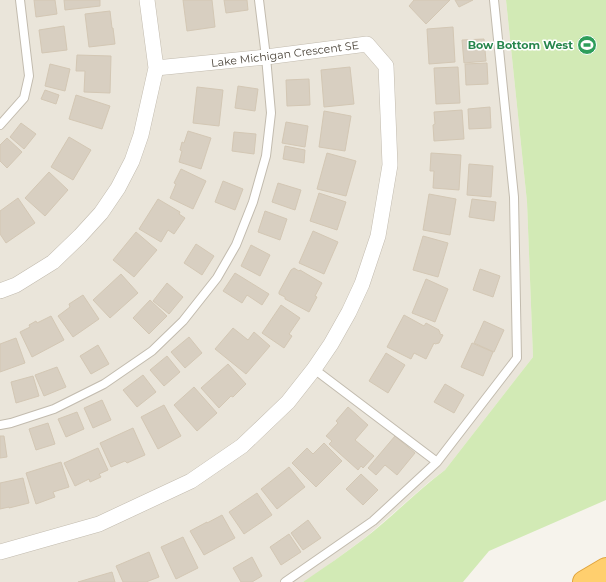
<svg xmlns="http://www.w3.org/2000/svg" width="606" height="582" font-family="Montserrat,sans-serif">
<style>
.residential{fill:#eae5da}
.green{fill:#d2eab5}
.building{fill:#d8cfc1;stroke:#d3c7b4}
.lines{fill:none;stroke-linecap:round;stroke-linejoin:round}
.lane-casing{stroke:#c2bbae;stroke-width:10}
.street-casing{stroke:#c2bbae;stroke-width:16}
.highway-casing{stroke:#e0a43c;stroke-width:24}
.lane{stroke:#fff;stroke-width:8}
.street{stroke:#fff;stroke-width:15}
.highway{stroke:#ffcf6e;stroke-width:22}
.labels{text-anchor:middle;stroke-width:3;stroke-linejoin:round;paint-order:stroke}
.leisure-label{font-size:11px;font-weight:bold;fill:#27864d;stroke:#fff;text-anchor:end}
.street-label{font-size:11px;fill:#4b4439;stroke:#fff}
</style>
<rect width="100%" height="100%" fill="#f6f3ec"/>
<path class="residential" d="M0,0h506l21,202 6,155 -88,113 -16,12 -63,55 -47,35 -16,10h-303z"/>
<path class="green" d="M506,0h100v500l-117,51 -26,31h-160c21,-14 42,-29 62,-44 28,-22 52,-47 80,-68l88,-113 -6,-155z"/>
<path class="building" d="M34,0h21l2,14 -21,3z
M64,0h36v6l-35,4z
M183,0h29l3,27 -28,4z
M224,0h23l1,10 -22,3z
M414,0h36l-24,24 -17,-18z
M455,0h18l-14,7z
M110,11l2,17h1l2,16 -26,3 -4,-33z
M64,26l3,24 -25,3 -3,-23z
M453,27l2,35 -26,2 -2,-35z
M484,39l2,22 -22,2 -2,-23z
M77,55l34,1 -1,37 -26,-1 1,-21h-9z
M487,63l1,21 -22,1 -1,-21z
M50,64l20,5 -5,22 -20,-5z
M350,67l4,37 -30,3 -3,-37z
M458,67l2,36 -24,1 -2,-36z
M309,79l1,26 -23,1 -1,-26z
M238,86l20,3 -3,22 -20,-3z
M197,87l26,3 -4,36 -26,-3z
M45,90l14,5 -3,9 -15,-5z
M76,95l34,11 -8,23 -33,-10z
M490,107l1,21 -22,1 -1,-20z
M462,110l2,29 -30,2 -1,-16 2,-1 -1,-12z
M324,111l27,5 -6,35 -26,-4z
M286,122l22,4 -3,21 -23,-4z
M21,123l15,11 -12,15 -14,-12z
M188,131l23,7 -10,31 -22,-7 3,-11 -2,-1 2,-8 2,1z
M234,132l22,2 -2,20 -22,-3z
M69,137l22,13 -18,30 -22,-13z
M7,138l15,14 -15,16 -7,-7v-16z
M285,146l20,4 -1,13 -21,-4z
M327,153l29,8 -10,35 -29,-7z
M431,153l30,2 -2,35 -26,-2 1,-17h-4z
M469,164l24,2 -2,31 -24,-2z
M181,169l25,12 -13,28 -23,-11 6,-14 -2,-1z
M49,172l19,18 -23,26 -20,-18z
M223,181l20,8 -8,21 -20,-8z
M278,183l23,7 -6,20 -23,-8z
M319,193l27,9 -9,28 -27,-9z
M429,194l27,5 -6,36 -27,-5z
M18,198l17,25 -29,20 -6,-9v-23z
M158,199l22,13 -1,2 6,4 -11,16 -6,-4 -7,12 -22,-13z
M472,199l24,3 -2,19 -25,-4z
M265,211l22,8 -7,21 -22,-8z
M313,231l25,11 -14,32 -25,-11z
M136,232l21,18 -23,27 -21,-17z
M423,236l25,7 -10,34 -25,-7z
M196,244l18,12 -12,19 -18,-12z
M251,245l19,10 -10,21 -19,-10z
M294,268l5,3 1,-1 22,13 -7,13 2,1 -8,15 -24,-13v-2l-6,-3v-2l12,-22z
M480,269l20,7 -7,21 -20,-7z
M235,273l34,21 -7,11 -15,-10 -5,8 -19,-12z
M121,274l17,19 -28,25 -17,-18z
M426,279l22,10 -13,33 -23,-9z
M167,283l16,14 -14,17 -16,-13z
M83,295l16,24 -26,18 -15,-21 12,-9 -1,-3z
M150,300l17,16 -18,18 -16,-16z
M281,305l19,13 -11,16 3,2 -8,12 -22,-15z
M404,315l20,11 2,-3 13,7v1l1,1v2l3,1 -4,8 -4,1 -1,-1 -8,16 -12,-6 -3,6 -24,-12z
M51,316l13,24 -32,17 -12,-25 10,-5 -1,-2 7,-4 1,2z
M484,321l20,9 -10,22 -20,-9z
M233,328l15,12 6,-8 16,14 -24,28 -31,-25z
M189,337l13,16 -17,15 -14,-16z
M16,338l9,25 -25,9v-28z
M472,343l21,9 -10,24 -22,-9z
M98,345l11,19 -18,10 -11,-18z
M386,353l19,12 -17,28 -19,-12z
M167,356l13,16 -16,14 -14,-16z
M228,364l18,20 -13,13 -2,-1 -12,12 -18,-20z
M57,367l9,20 -22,9 -9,-21z
M143,375l13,17 -19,15 -14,-17z
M33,376l6,20 -23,7 -5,-21z
M445,384l19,11 -10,18 -20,-11z
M194,387l23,26 -20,18 -23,-26z
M102,400l9,20 -18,8 -9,-20z
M164,405l17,31 -23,13 -17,-32z
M348,407l20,18 -13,15 19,16 -11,12 -2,-2 -3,4 -29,-26 3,-3 -6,-5 12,-13 -2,-2z
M77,412l7,17 -18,8 -8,-18z
M48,423l7,21 -19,6 -7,-21z
M133,428l12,27 -18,8 -2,-2 -14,6 -11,-24z
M0,436h4l3,21 -7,1z
M395,436l20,17 -18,22 -12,-10 -9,10 -8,-7z
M324,443l18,18 -26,26 -24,-24 15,-15 6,6z
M98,448l10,22 -9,4 2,3 -11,5 -1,-3 -14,7 -11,-23z
M61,462l8,25 -16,5 2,5 -19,7 -10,-31z
M289,467l16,20 -28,22 -16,-20z
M361,474l17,16 -15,15 -17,-16z
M23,478l6,25 -20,5v-1l-9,2v-26z
M257,493l15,22 -28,19 -15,-22z
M222,515l13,23 -31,17 -14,-24 17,-9v1z
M308,520l13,18 -18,12 -12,-17z
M289,534l12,18 -20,13 -11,-18z
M183,537l15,31 -22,11 -15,-32z
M149,552l10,25 -13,5h-23l-7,-16z
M252,557l10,19 -10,6h-11l-8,-14z
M112,572l3,10h-37z"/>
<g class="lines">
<g class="lane-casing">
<path id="lane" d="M0,125l24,-27 5,-22 -9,-76
M314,369l123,93
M0,425l11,-2 43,-14 50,-25 48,-33 31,-30 34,-43 19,-33 17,-43 13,-46 5,-43 -5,-56 -7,-57
M285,582l88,-61 64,-59 80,-104 -3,-161 -20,-197"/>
</g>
<g class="street-casing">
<path id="street" d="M0,291l16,-6 37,-23 27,-26 21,-23 17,-25 14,-27 9,-26 15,-67 -9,-68
M0,552l99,-28 92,-43 51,-35 46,-44 26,-33 17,-25 18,-32 13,-28 16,-48 12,-71 -4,-99 -19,-22 -101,13 -110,11"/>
</g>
<g class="highway-casing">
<path id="highway" d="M584,582l22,-13"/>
</g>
<use href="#lane" class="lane"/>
<use href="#street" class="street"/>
<use href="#highway" class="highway"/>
</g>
<defs>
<g id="stadium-disc" transform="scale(1)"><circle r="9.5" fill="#2e9e5b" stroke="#fff"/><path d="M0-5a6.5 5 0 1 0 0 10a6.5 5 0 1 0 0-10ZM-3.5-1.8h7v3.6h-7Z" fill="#fff"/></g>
</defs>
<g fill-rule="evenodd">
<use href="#stadium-disc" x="587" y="45"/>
</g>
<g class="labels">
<g class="leisure-label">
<text x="573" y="49">Bow Bottom West</text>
</g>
<g class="street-label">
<text transform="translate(285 54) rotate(-7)" y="4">Lake Michigan Crescent SE</text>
</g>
</g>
</svg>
